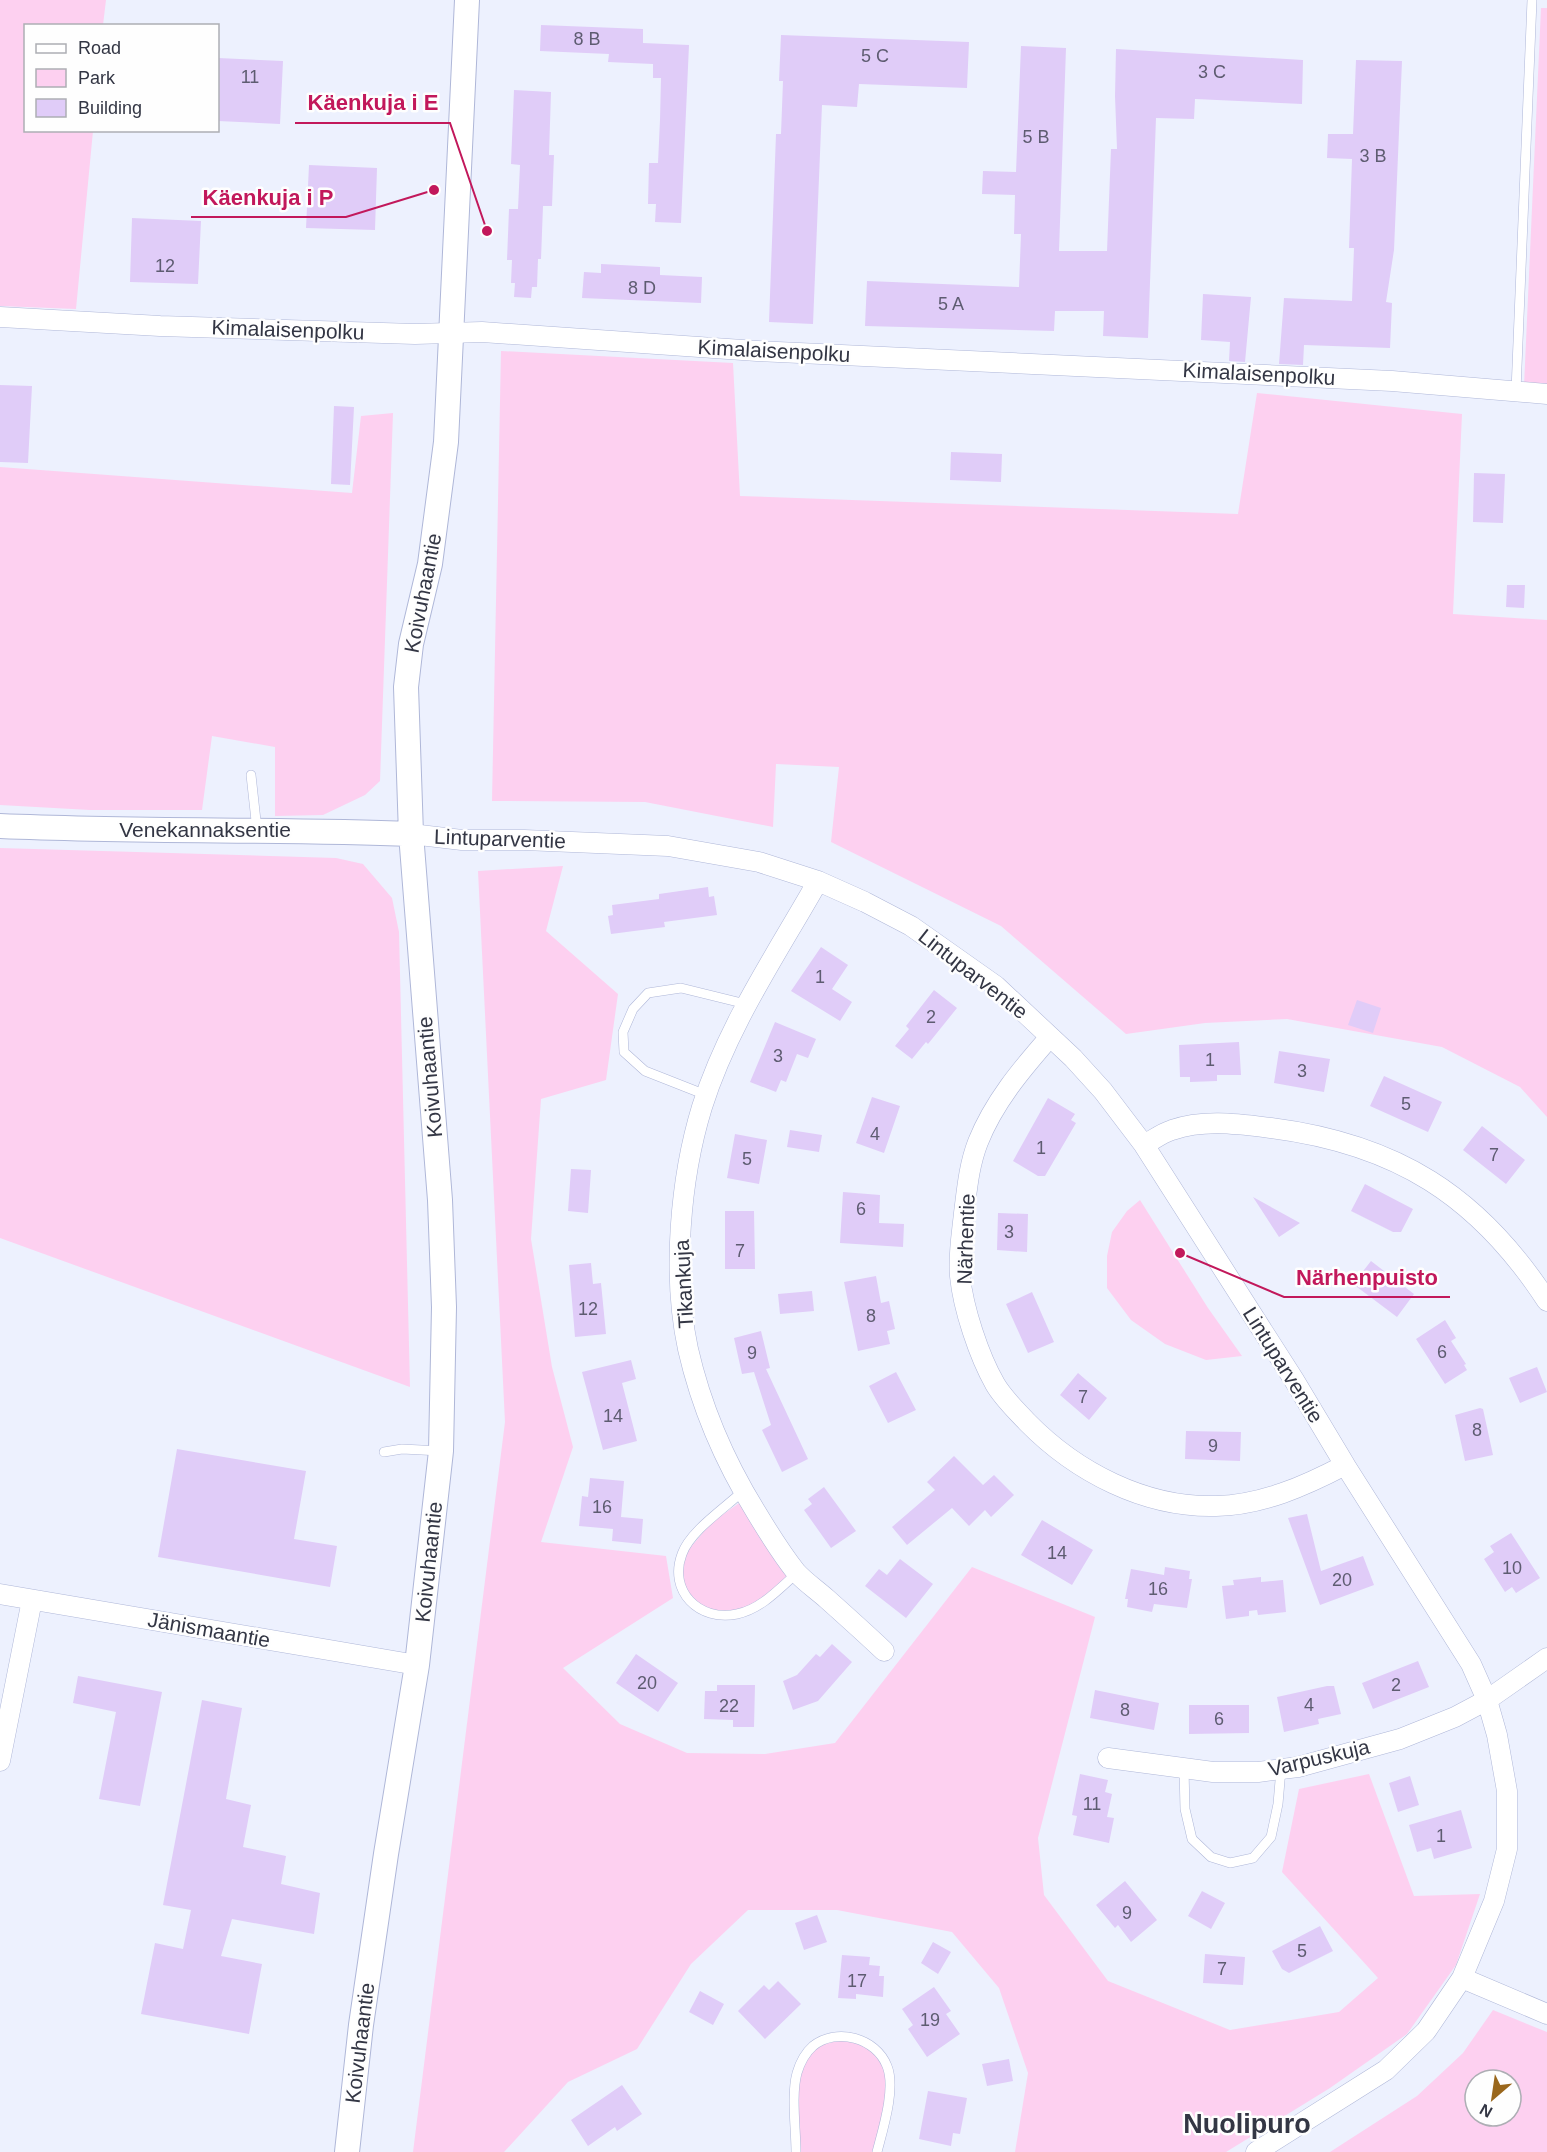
<svg xmlns="http://www.w3.org/2000/svg" width="1547" height="2152" font-family="Helvetica,sans-serif">
<style>
.green{fill:#fdd0f0;fill-rule:evenodd}
.building{fill:#e0ccf8}
.lines{fill:none;stroke-linecap:round;stroke-linejoin:round}
.service-casing{stroke:#afb7d8;stroke-width:10}
.minor-casing{stroke:#afb7d8;stroke-width:21}
.tertiary-casing{stroke:#afb7d8;stroke-width:26}
.service{stroke:#fff;stroke-width:9}
.minor{stroke:#fff;stroke-width:20}
.tertiary{stroke:#fff;stroke-width:24}
.labels{text-anchor:middle;stroke-width:5;stroke-linejoin:round;paint-order:stroke}
.number-label{font-size:18px;fill:#5e5c71}
.street-label{font-size:21px;fill:#333644;stroke:#fefefe}
.district-label{font-size:27px;font-weight:bold;fill:#333644;stroke:#fefefe}
.leader{fill:none;stroke:#c2185b;stroke-width:2}
.callout-dot{fill:#c2185b;stroke:#fefefe;stroke-width:2}
.callout-label{font-size:22px;text-anchor:middle;font-weight:bold;fill:#c2185b;stroke:#fefefe;stroke-width:5;stroke-linejoin:round;paint-order:stroke}
</style>
<rect width="100%" height="100%" fill="#edf1fe"/>
<path class="green" d="M0,0h106l-3,25 -77,1v104l67,1 -17,178 -76,-3z
M1541,8h6v380l-23,-2z
M501,351l232,12 7,133 498,18 19,-121 205,21 -9,200 94,6v497l-27,-30 -78,-40 -155,-28 -82,4 -79,11 -125,-108 -170,-84 8,-75 -63,-3 -3,63 -128,-25 -153,-1z
M393,413l-13,368 -15,14 -42,20 -48,1v-69l-63,-11 -10,74h-112l-90,-5v-338l352,26 9,-77z
M0,848l336,10 27,6 29,34 7,34 11,455 -410,-149z
M563,866l-17,65 72,63 -12,86 -65,19 -10,140 21,128 21,80 -32,95 125,14 7,42 -110,70 57,56 67,29 78,1 70,-11 137,-176 123,50 -57,221 6,57 64,86 122,49 109,-18 39,-34 -96,-106 17,-83 70,-15 45,122 66,-2 -24,71 -49,69 -77,54 -104,64h-211l13,-79 -29,-85 -47,-56 -115,-22h-89l-57,54 -54,85 -69,33 -64,70h-91l92,-730 -27,-551z
M1140,1200l68,108 34,48 -36,4 -41,-16 -34,-24 -24,-32v-32l5,-24 15,-21z
M742,1501l48,73 -37,32 -17,6 -16,1 -29,-13 -8,-13 -2,-16 4,-17 26,-31z
M1493,2010l54,22v120h-217l87,-56 46,-43zM1475,2080h36v36h-36z
M846,2040c60,14 40,67 28,112h-75c-1,-29 -10,-82 16,-103 8,-6 21,-8 31,-9z"/>
<path class="building" d="M541,25l102,4v14l46,2 -8,178 -26,-1 1,-18h-8l1,-41h9l2,-43 1,-42h-8v-14l-45,-2 1,-8 -69,-3z
M781,35l188,7 -2,46 -108,-4 -2,23 -35,-2 -9,219 -44,-2 7,-188h5l2,-53h-4z
M1021,46l45,2 -7,203h48l4,-102h6l-2,-53 1,-47 187,11 -1,44 -107,-5 -1,20 -38,-1 -8,220 -45,-2 1,-25h-49l-1,20 -189,-5 2,-45 152,6 2,-53h-7l1,-39 -33,-1 1,-23 33,1z
M218,58l65,3 -3,63 -62,-3z
M1356,60l46,1 -8,189 -8,52 6,1 -2,45 -86,-3 -1,20 -24,-1 5,-66 68,3 2,-53h-5l3,-89 -25,-1 1,-24h25z
M514,90l37,2 -2,63h5l-2,51h-9l-2,53h-3l-1,28h-5l-1,11 -17,-1 1,-14h-4l1,-23h-5l2,-51h9l2,-44 -9,-1z
M309,165l68,3 -2,62 -69,-2z
M132,218l69,3 -3,63 -68,-2z
M601,264l59,3v8l42,2 -1,26 -119,-5 2,-26 17,1z
M1203,294l48,3 -6,65 -16,-1 1,-19 -29,-2z
M0,385l32,1 -4,77 -28,-1z
M334,406l20,1 -4,78 -19,-1z
M951,452l51,2 -1,28 -51,-2z
M1474,473l31,1 -2,49 -30,-1z
M1507,585h18l-1,23 -18,-1z
M708,887l1,10 5,-1 3,19 -53,7 1,5 -54,7 -3,-18 5,-1 -1,-10 47,-6v-5z
M821,947l27,18 -16,24 20,13 -12,19 -49,-30z
M934,990l23,18 -29,36 -2,-2 -14,17 -17,-13 14,-17 -3,-3z
M1357,1000l24,8 -8,25 -25,-8z
M775,1022l41,17 -8,19 -11,-4 -11,28 -5,-2 -5,12 -26,-10z
M1239,1042l2,33h-24v6l-27,1v-5h-10l-1,-32z
M1279,1051l51,8 -6,33 -50,-9z
M1384,1076l58,26 -14,30 -58,-26z
M872,1097l28,9 -16,47 -28,-10z
M1048,1098l27,16 -4,6 5,3 -31,53h-7l-25,-15z
M1482,1126l43,34 -19,24 -43,-34z
M790,1130l32,5 -3,17 -32,-5z
M735,1134l32,6 -8,44 -32,-6z
M571,1169l20,1 -3,43 -20,-2z
M1365,1184l48,25 -12,23h-8l-42,-21z
M843,1192l37,3 -1,28 25,1 -1,23 -63,-4z
M1253,1197l47,26 -21,14z
M725,1211h29l1,58h-30z
M998,1213l30,1 -1,38 -30,-2z
M1371,1261l43,33 -17,23 -44,-33z
M591,1263l2,21 8,-1 5,51 -31,3 -6,-72z
M876,1276l5,27 8,-2 6,28 -8,2 3,13 -32,7 -14,-69z
M812,1291l2,20 -34,3 -2,-20z
M1032,1292l22,50 -26,11 -22,-49z
M1445,1320l11,18 -5,3 15,23 -2,1 3,5 -22,14 -29,-45z
M761,1331l9,37 -4,1 42,90 -26,13 -20,-42 9,-5 -17,-53 -12,2 -8,-36z
M631,1360l5,19 -14,4 15,58 -34,9 -21,-78z
M1537,1367l10,25 -27,11 -11,-25z
M896,1372l20,38 -28,13 -19,-37z
M1078,1373l29,25 -18,22 -29,-25z
M1480,1408l3,1 10,46 -28,6 -10,-46z
M1186,1431l55,1 -1,29 -55,-2z
M177,1449l129,22 -12,68 43,7 -7,41 -172,-30z
M954,1456l29,29 11,-10 20,20 -23,22 -6,-7 -16,16 -17,-18 -45,37 -15,-18 43,-37 -8,-8z
M590,1478l34,3 -3,36 22,2 -2,25 -29,-3 1,-12 -34,-3 3,-30 6,1z
M824,1487l32,44 -25,17 -27,-38 8,-6 -4,-5z
M1307,1514l14,57 42,-15 11,29 -54,20 -32,-87z
M1042,1520l51,30 -21,35 -51,-30z
M1511,1533l29,45 -24,15 -4,-6 -7,5 -21,-33 10,-7 -4,-6z
M900,1559l33,25 -27,34 -41,-32 14,-17 8,6z
M1165,1567l25,4 -1,8h3l-5,29 -33,-4 -2,8 -25,-5 1,-8h-3l6,-30 33,6z
M1261,1577v5l22,-2 3,32 -28,3 -1,-5 -8,1v5l-23,3 -4,-33 12,-1 -1,-5z
M832,1644l20,18 -34,39 -25,9 -10,-29 14,-6 19,-21 4,3z
M636,1654l42,29 -20,29 -42,-29z
M1418,1661l11,26 -56,22 -11,-26z
M78,1676l84,16 -22,114 -41,-7 17,-87 -43,-9z
M717,1685h38l-1,42h-21v-7l-29,-1 1,-28h12z
M1327,1686h7l7,28 -23,5 1,5 -35,8 -7,-35z
M1095,1690l64,13 -5,27 -64,-12z
M202,1700l40,8 -16,91 25,6 -8,42 43,9 -5,28 39,9 -6,41 -82,-15 -11,37 41,8 -13,70 -108,-20 14,-71 28,6 8,-39 -28,-5z
M1189,1705h60v28l-60,1z
M1080,1774l28,6 -3,12 7,2 -5,23 7,1 -5,25 -36,-8 4,-19 -5,-1z
M1410,1776l9,29 -21,7 -9,-29z
M1461,1810l11,38 -38,11 -3,-11 -14,4 -8,-27z
M1125,1881l32,39 -26,22 -13,-17 -3,3 -19,-23z
M1202,1891l23,12 -14,26 -23,-13z
M817,1915l10,27 -23,8 -9,-27z
M1320,1926l13,25 -44,22 -7,-4 -10,-18z
M933,1942l18,10 -13,22 -17,-11z
M1205,1954l40,3 -2,28 -40,-2z
M842,1955l28,2 -1,8 11,1 -1,10h5l-1,21 -27,-3v5l-18,-1z
M778,1981l23,23 -36,35 -27,-28 26,-26 5,5z
M934,1987l17,24 -5,3 14,20 -33,23 -19,-28 5,-4 -11,-16z
M700,1991l24,13 -11,21 -24,-13z
M1009,2059l4,22 -26,5 -5,-22z
M622,2085l20,29 -25,17 -2,-4 -27,19 -17,-26z
M928,2091l39,7 -7,36 -7,-1 -2,13 -32,-7z"/>
<g class="lines">
<g class="service-casing">
<path id="service" d="M1516,391l16,-391
M251,775l6,55
M706,1095l-61,-24 -21,-19 -1,-20 10,-23 15,-16 33,-5 65,16
M384,1452l18,-3 39,2
M743,1491c-18,17 -53,40 -61,63 -14,37 17,68 55,60 24,-5 42,-25 60,-41
M1184,1769l1,40 7,30 19,18 19,6 23,-5 18,-21 7,-33 3,-35
M796,2152c0,-23 -5,-57 1,-79 3,-10 8,-20 16,-27 24,-19 63,-8 74,20 9,22 -4,63 -10,86"/>
</g>
<g class="minor-casing">
<path id="minor" d="M0,317l160,9 255,8 67,-2 275,19 635,30 155,13
M411,834l51,6h62l144,6 91,16 59,19 47,21 46,24 85,60 77,72 30,33 41,54 150,235 51,85 126,199 16,36 10,35 10,56v58l-13,52 -32,77 -36,53 -40,39 -130,82
M818,881c-42,74 -90,144 -116,226 -22,72 -30,168 -14,242 13,57 37,113 68,163 12,20 25,41 40,60 9,10 21,18 31,27 19,17 38,34 57,52
M1049,1038c-28,32 -55,64 -71,104 -9,23 -11,47 -14,71 -2,20 -6,43 -4,63 3,32 19,80 35,108 8,14 21,26 32,38 49,50 118,86 189,84 46,-1 89,-20 129,-41
M1144,1145c9,-5 18,-12 28,-15 32,-11 66,-6 99,-2 125,16 207,67 276,173
M0,1594l417,71
M1108,1758l105,14h45l40,-5 102,-28 55,-22 32,-17 60,-42
M0,1761l32,-161
M1462,1978l85,36"/>
</g>
<g class="tertiary-casing">
<path id="tertiary" d="M0,826c137,6 274,3 411,8
M347,2152l14,-127 25,-171 31,-189 24,-214 3,-144 -4,-107 -29,-366 -5,-147 5,-43 19,-80 16,-122 21,-442"/>
</g>
<use href="#service" class="service"/>
<use href="#minor" class="minor"/>
<use href="#tertiary" class="tertiary"/>
</g>
<g class="labels">
<g class="number-label">
<text x="587" y="45">8 B</text>
<text x="875" y="62">5 C</text>
<text x="1212" y="78">3 C</text>
<text x="250" y="83">11</text>
<text x="1036" y="143">5 B</text>
<text x="1373" y="162">3 B</text>
<text x="165" y="272">12</text>
<text x="642" y="294">8 D</text>
<text x="951" y="310">5 A</text>
<text x="820" y="983">1</text>
<text x="931" y="1023">2</text>
<text x="778" y="1062">3</text>
<text x="1210" y="1066">1</text>
<text x="1302" y="1077">3</text>
<text x="1406" y="1110">5</text>
<text x="875" y="1140">4</text>
<text x="1041" y="1154">1</text>
<text x="1494" y="1161">7</text>
<text x="747" y="1165">5</text>
<text x="861" y="1215">6</text>
<text x="1009" y="1238">3</text>
<text x="740" y="1257">7</text>
<text x="588" y="1315">12</text>
<text x="871" y="1322">8</text>
<text x="1442" y="1358">6</text>
<text x="752" y="1359">9</text>
<text x="1083" y="1403">7</text>
<text x="613" y="1422">14</text>
<text x="1477" y="1436">8</text>
<text x="1213" y="1452">9</text>
<text x="602" y="1513">16</text>
<text x="1057" y="1559">14</text>
<text x="1512" y="1574">10</text>
<text x="1342" y="1586">20</text>
<text x="1158" y="1595">16</text>
<text x="647" y="1689">20</text>
<text x="1396" y="1691">2</text>
<text x="1309" y="1711">4</text>
<text x="729" y="1712">22</text>
<text x="1125" y="1716">8</text>
<text x="1219" y="1725">6</text>
<text x="1092" y="1810">11</text>
<text x="1441" y="1842">1</text>
<text x="1127" y="1919">9</text>
<text x="1302" y="1957">5</text>
<text x="1222" y="1975">7</text>
<text x="857" y="1987">17</text>
<text x="930" y="2026">19</text>
</g>
<g class="street-label">
<text transform="translate(288 330) rotate(2)" y="7">Kimalaisenpolku</text>
<text transform="translate(774 351) rotate(3)" y="7">Kimalaisenpolku</text>
<text transform="translate(1259 374) rotate(3)" y="7">Kimalaisenpolku</text>
<text transform="translate(423 593) rotate(-79)" y="7">Koivuhaantie</text>
<text x="205" y="837">Venekannaksentie</text>
<text transform="translate(500 839) rotate(2)" y="7">Lintuparventie</text>
<text transform="translate(973 974) rotate(38)" y="7">Lintuparventie</text>
<text transform="translate(430 1077) rotate(-95)" y="7">Koivuhaantie</text>
<text transform="translate(966 1239) rotate(-88)" y="7">Närhentie</text>
<text transform="translate(684 1284) rotate(-93)" y="7">Tikankuja</text>
<text transform="translate(1283 1365) rotate(58)" y="7">Lintuparventie</text>
<text transform="translate(429 1562) rotate(-84)" y="7">Koivuhaantie</text>
<text transform="translate(209 1630) rotate(10)" y="7">Jänismaantie</text>
<text transform="translate(1319 1758) rotate(-13)" y="7">Varpuskuja</text>
<text transform="translate(360 2043) rotate(-83)" y="7">Koivuhaantie</text>
</g>
<g class="district-label">
<text x="1247" y="2133">Nuolipuro</text>
</g>
</g>
<path class="leader" d="M487 231L450 123H295M434 190L346 217H191M1180 1253L1284 1297H1450"/>
<g class="callout-dot">
<circle cx="487" cy="231" r="6"/>
<circle cx="434" cy="190" r="6"/>
<circle cx="1180" cy="1253" r="6"/>
</g>
<g class="callout-label">
<text x="373" y="110">Käenkuja i E</text>
<text x="268" y="205">Käenkuja i P</text>
<text x="1367" y="1285">Närhenpuisto</text>
</g>
<rect x="24" y="24" width="195" height="108" fill="#fefefe" stroke="#adaeb4" stroke-width="1.5"/>
<rect x="36" y="44" width="30" height="9" fill="#ffffff" stroke="#adaeb4" stroke-width="1.5"/>
<text x="78" y="54" font-size="18" fill="#333644">Road</text>
<rect x="36" y="69" width="30" height="18" fill="#fdd0f0" stroke="#adaeb4" stroke-width="1.5"/>
<text x="78" y="84" font-size="18" fill="#333644">Park</text>
<rect x="36" y="99" width="30" height="18" fill="#e0ccf8" stroke="#adaeb4" stroke-width="1.5"/>
<text x="78" y="114" font-size="18" fill="#333644">Building</text>
<g transform="translate(1493 2098) rotate(209)"><circle r="28" fill="#fefefe" stroke="#adaeb4" stroke-width="1.5"/>
<path d="M0-4.5L10 22L0 15L-10 22Z" fill="#9a671c"/>
<text y="-9" font-size="16" font-weight="bold" text-anchor="middle" fill="#333644">N</text>
</g>
</svg>
